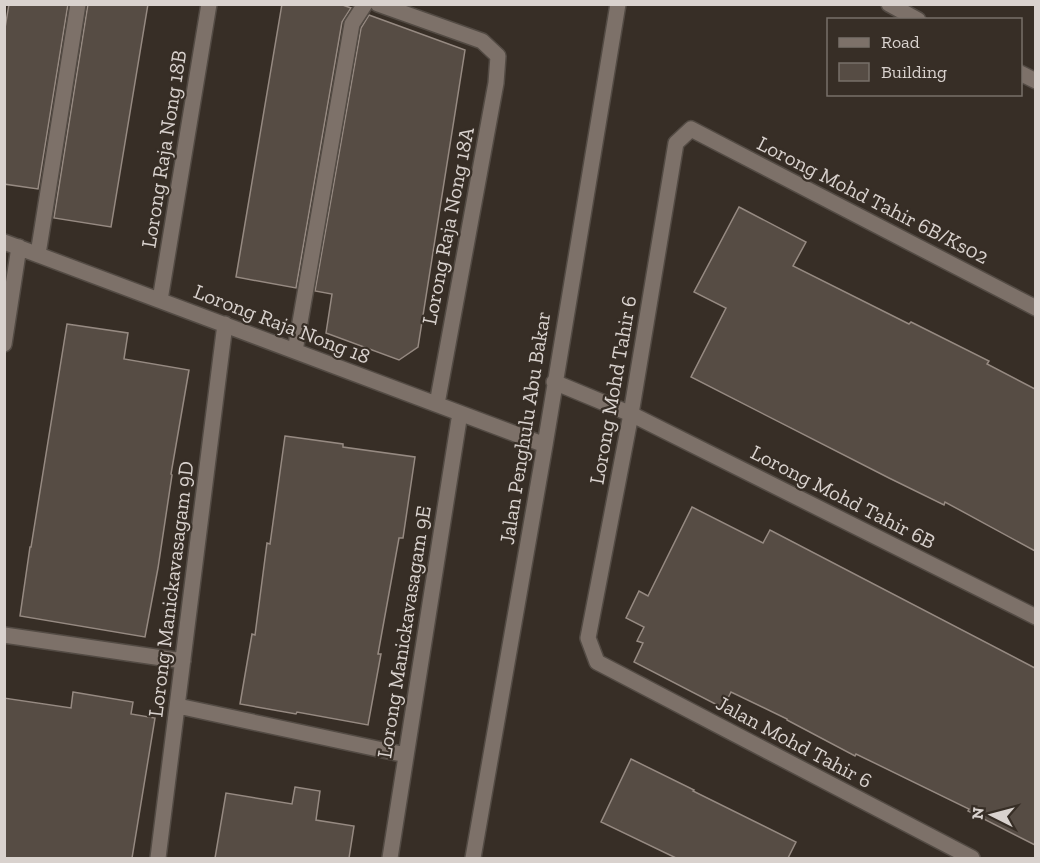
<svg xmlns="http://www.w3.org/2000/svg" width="1040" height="863" font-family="'Zilla Slab',serif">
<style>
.building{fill:#564c44;stroke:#968a82;stroke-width:1.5}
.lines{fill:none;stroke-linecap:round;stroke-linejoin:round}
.minor-casing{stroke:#534b44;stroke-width:18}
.minor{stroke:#7d7169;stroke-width:15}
.labels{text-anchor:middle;stroke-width:4.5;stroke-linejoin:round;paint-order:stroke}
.street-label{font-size:21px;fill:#d9d2ce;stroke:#372e26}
</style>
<rect width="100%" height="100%" fill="#372e26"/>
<path class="building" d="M9,4h59l-30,185 -34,-5v-150z
M88,4h60l-37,223 -57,-9z
M282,4h58l11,4 -9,14 -46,266 -60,-11z
M369,15l96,35 -47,297 -19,13 -73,-27 6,-39 -17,-3 46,-263z
M739,207l67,35 -13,24 116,58 2,-2 78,39 -2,3 48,25v162l-90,-49 -1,3 -55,-27 -198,-101 35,-69 -32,-16z
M67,324l61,9 -4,26 65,11 -18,104 1,1 -14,93 -13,69 -125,-21 10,-69h1z
M285,436l58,8v3l72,10 -12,81h-4l-21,116h3l-13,71 -71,-13 -1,2 -56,-10 12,-70 3,1 12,-92 3,1z
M692,507l71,36 7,-13 265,138v177l-67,-34 1,-2 -113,-55 -1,2 -68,-36v-1l-56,-27 -8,16 -89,-46 9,-19 -6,-2 7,-14 -18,-9 13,-27 9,5z
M73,692l60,10 -2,12 24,4 -23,140h-128v-160l67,10z
M631,759l63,31 -1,1 103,51 -8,16h-112l-75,-36z
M295,787l25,4 -4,29 38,6 -5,32h-134l11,-65 66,11z"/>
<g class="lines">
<g class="minor-casing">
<path id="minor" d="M378,4l104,37 16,15 -2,27 -59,321
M889,4l29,16
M1020,73l16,8
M4,242l541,203
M38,254l40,-250
M160,300l49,-296
M4,344l15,-97
M295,351l57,-327 13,-20
M554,382l77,32 405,203
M4,635l179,26
M178,706l228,49
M158,858l67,-534
M390,858l70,-445
M473,858l72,-413 73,-441
M972,858l-375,-196 -9,-24 43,-224 45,-271 15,-14 345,179"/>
</g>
<use href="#minor" class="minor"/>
</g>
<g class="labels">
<g class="street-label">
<text transform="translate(164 149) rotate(-81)" y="7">Lorong Raja Nong 18B</text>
<text transform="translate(873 200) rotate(27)" y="7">Lorong Mohd Tahir 6B/Ks02</text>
<text transform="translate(448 226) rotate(-79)" y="7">Lorong Raja Nong 18A</text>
<text transform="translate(282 324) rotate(21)" y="7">Lorong Raja Nong 18</text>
<text transform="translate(613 390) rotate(-80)" y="7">Lorong Mohd Tahir 6</text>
<text transform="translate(525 428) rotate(-81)" y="7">Jalan Penghulu Abu Bakar</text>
<text transform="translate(843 497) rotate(27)" y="7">Lorong Mohd Tahir 6B</text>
<text transform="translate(171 589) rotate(-83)" y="7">Lorong Manickavasagam 9D</text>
<text transform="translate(404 632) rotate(-81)" y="7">Lorong Manickavasagam 9E</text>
<text transform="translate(794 742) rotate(28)" y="7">Jalan Mohd Tahir 6</text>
</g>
</g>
<rect width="1040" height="863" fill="none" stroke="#d9d2ce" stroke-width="12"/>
<rect x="827" y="18" width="195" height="78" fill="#372e26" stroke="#787069" stroke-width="1.5"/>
<rect x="839" y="38" width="30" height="9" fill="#7d7169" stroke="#787069" stroke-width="1.5"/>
<text x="881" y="48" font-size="18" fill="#d9d2ce">Road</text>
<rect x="839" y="63" width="30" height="18" fill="#564c44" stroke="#787069" stroke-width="1.5"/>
<text x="881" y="78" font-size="18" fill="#d9d2ce">Building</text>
<g transform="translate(992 815) rotate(276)" stroke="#372e26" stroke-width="4.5" paint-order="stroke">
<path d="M0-4.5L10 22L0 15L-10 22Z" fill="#d9d2ce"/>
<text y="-9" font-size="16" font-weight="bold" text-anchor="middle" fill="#d9d2ce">N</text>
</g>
</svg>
